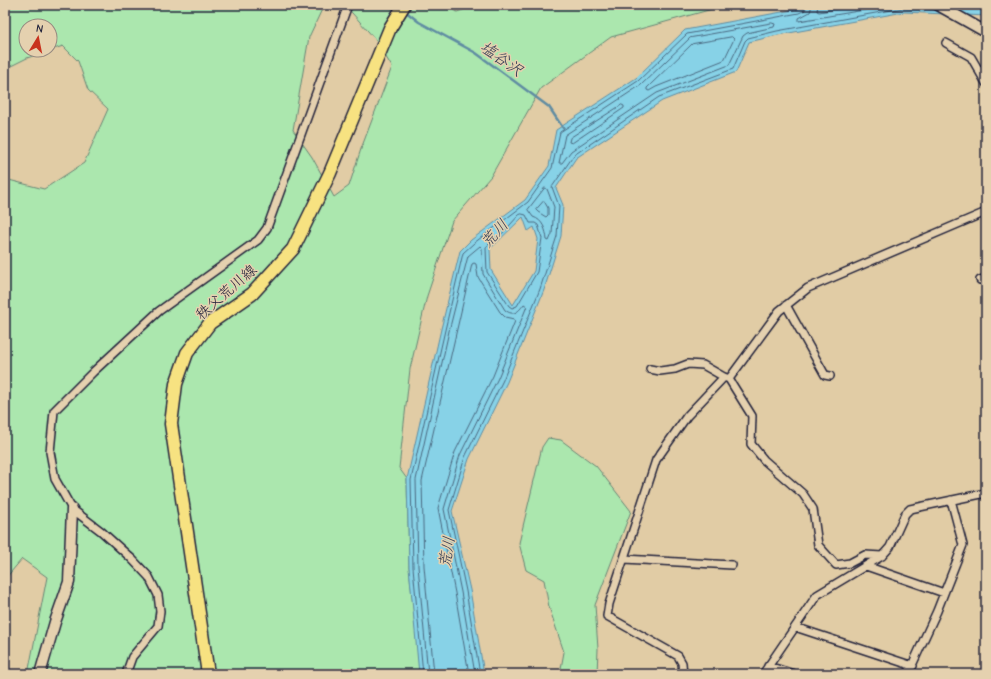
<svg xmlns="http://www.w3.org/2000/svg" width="991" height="679" font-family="'Comic Neue','Klee One',sans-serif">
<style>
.green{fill:#abe7ae;stroke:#668474;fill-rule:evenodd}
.water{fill:#87d2e7;stroke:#5f8ca2;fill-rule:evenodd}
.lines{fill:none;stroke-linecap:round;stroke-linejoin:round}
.shore{stroke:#4a6880;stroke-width:1}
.stream{stroke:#5f8ca2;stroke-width:2.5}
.street-casing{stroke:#22223b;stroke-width:10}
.secondary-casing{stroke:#22223b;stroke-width:13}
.primary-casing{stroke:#22223b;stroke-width:15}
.street{stroke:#e5d1af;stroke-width:7}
.secondary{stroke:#e5d1af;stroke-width:10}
.primary{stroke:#f7e281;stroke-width:12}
.labels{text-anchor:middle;stroke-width:3;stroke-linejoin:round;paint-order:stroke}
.street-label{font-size:15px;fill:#22223b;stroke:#e5d1af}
.water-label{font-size:16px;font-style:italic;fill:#313c55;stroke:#e5d1af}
</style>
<rect width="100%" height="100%" fill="#e1cca5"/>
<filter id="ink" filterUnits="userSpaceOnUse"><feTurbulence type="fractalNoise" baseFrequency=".025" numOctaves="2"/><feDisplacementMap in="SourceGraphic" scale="8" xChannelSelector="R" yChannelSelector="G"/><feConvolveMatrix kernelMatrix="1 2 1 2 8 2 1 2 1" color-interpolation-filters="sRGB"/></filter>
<g filter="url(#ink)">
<path class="green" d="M5,5h319l-15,32 -16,93 19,27 22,40 15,-11 12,-37 31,-82 -17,-28 -30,-34h103l9,7 21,-7h249l-116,32 -70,51 -50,88 -39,45 -25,75 -17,73 -11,99 8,11 2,88 11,107h-392l19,-97 -25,-18 -17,20v-400l39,10 40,-26 24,-54 -20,-19 -10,-29 -15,-15 -36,12 -22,11zM26,26h24v24h-24z
M548,438l13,2 35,26 35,45 -36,94 3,44 -1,25h-37l4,-22 -15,-45 -5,-27 -18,-10 -7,-27 23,-96z"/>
<path class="water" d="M806,5h180v11l-82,-4 -126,23 -29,7 -13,30 -74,29 -86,57 -20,30 7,17 -2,31 -17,54 -37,92 -38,77 -17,52 18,79 14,84h-65l-10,-107 -2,-88 34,-150 19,-78 11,-11 54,-40 24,-34 7,-36 80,-52 49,-48 113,-21zM523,217l5,14 6,-4 4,12 -4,32 -21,34 -22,-35 -1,-21z"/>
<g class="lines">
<path class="shore" d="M812,5l-2,7 -11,6v3l95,-16
M818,5l-1,6 2,1 41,-7
M772,23l3,1 -1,3 -27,6 -4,3 -14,29 -72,28 -86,58 -9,12h-3l6,-28 76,-50 49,-47z
M732,37l2,2 -10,21 -68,27 -7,4 -2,-1v-2l45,-44z
M622,105l2,1v2l-52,35 -3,-1 1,-4z
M545,188l2,1 7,18 -2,27 -3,7 -2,-1c-1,-10 -4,-20 -14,-23l-5,-7z
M544,201l4,7v7l-2,2 -8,-5 -2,-2z
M522,214l4,1 4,8h5l3,2 4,13 -5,34 -20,34 -5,2 -3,-2 -22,-34 -1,-24 2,-3 13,-10 18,-20z
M423,674l-10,-107 -2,-87 34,-150 18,-77 11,-10 54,-41 24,-34 8,-36 78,-51 49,-47 112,-21 6,-3 2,-5
M428,674l-10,-108 -2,-86 33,-149 19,-75 12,-10 2,2 1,26 22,36c9,7 14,1 19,-6l3,2 -29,72 -38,77 -16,54 17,83 14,82
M434,674l-10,-108 -2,-85 50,-217 2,-1 2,1 2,13 22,35 5,5 9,2 1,2 -22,55 -38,76 -17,56 17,85 14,81
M480,674l-14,-83 -17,-81 16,-53 38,-77 37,-91 17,-53 2,-30 -7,-19 22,-32 85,-58 74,-28 12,-28 3,-3 29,-7 126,-23 31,2"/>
<path class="stream" d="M405,11l14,11 57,31 34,25 39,29 14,21"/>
<g class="street-casing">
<path id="street" d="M946,43l25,14 15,26
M980,280l6,-2
M786,305l39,70 5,1
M650,369l10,2 15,-2 13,-5 15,1 21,12
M882,556l-17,-1 -15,8 -14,2 -18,-20 -5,-36 -10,-15 -39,-34 -13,-16 1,-28 -23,-37 50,-68 29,-23 178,-76
M624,559l108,6
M866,566l78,27
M795,627l118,39
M768,666l26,8
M126,674l6,-17 26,-31 2,-15 -2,-16 -9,-18 -17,-18 -31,-28 -29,-22 -17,-30 -5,-27 4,-41 39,-39 66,-61 99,-71 9,-12 81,-223
M683,674l-1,-11 -4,-7 -71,-40 2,-12 47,-144 31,-44 37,-39 5,2
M763,674l54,-79 65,-39 8,-9 15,-33 5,-5 76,-16
M908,674l29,-63 26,-66 -12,-45"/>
</g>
<g class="secondary-casing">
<path id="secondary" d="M938,5l48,27
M40,674l15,-52 14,-40 3,-73"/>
</g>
<g class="primary-casing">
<path id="primary" d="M208,674l-37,-250 5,-40 11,-31 23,-30 42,-29 41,-45 37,-76 60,-145 14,-23"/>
</g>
<use href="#street" class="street"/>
<use href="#secondary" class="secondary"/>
<use href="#primary" class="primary"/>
</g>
</g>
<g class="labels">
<g class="street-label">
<text transform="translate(226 292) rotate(-41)" y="5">秩父荒川線</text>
</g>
<g class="water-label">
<text transform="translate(502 58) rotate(35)" y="6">塩谷沢</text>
<text transform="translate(494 233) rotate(-48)" y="6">荒川</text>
<text transform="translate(446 552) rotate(-81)" y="6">荒川</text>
</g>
</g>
<rect width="991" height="679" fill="none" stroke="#e5d1af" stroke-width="20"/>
<rect x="10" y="10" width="971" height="659" fill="none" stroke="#22223b" stroke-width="1.5" filter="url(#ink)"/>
<g transform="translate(38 38) rotate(10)"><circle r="19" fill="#e5d1af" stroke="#978b81"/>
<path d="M0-3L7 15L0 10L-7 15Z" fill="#c8321e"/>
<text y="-6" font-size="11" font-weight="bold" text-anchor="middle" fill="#22223b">N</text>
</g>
</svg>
